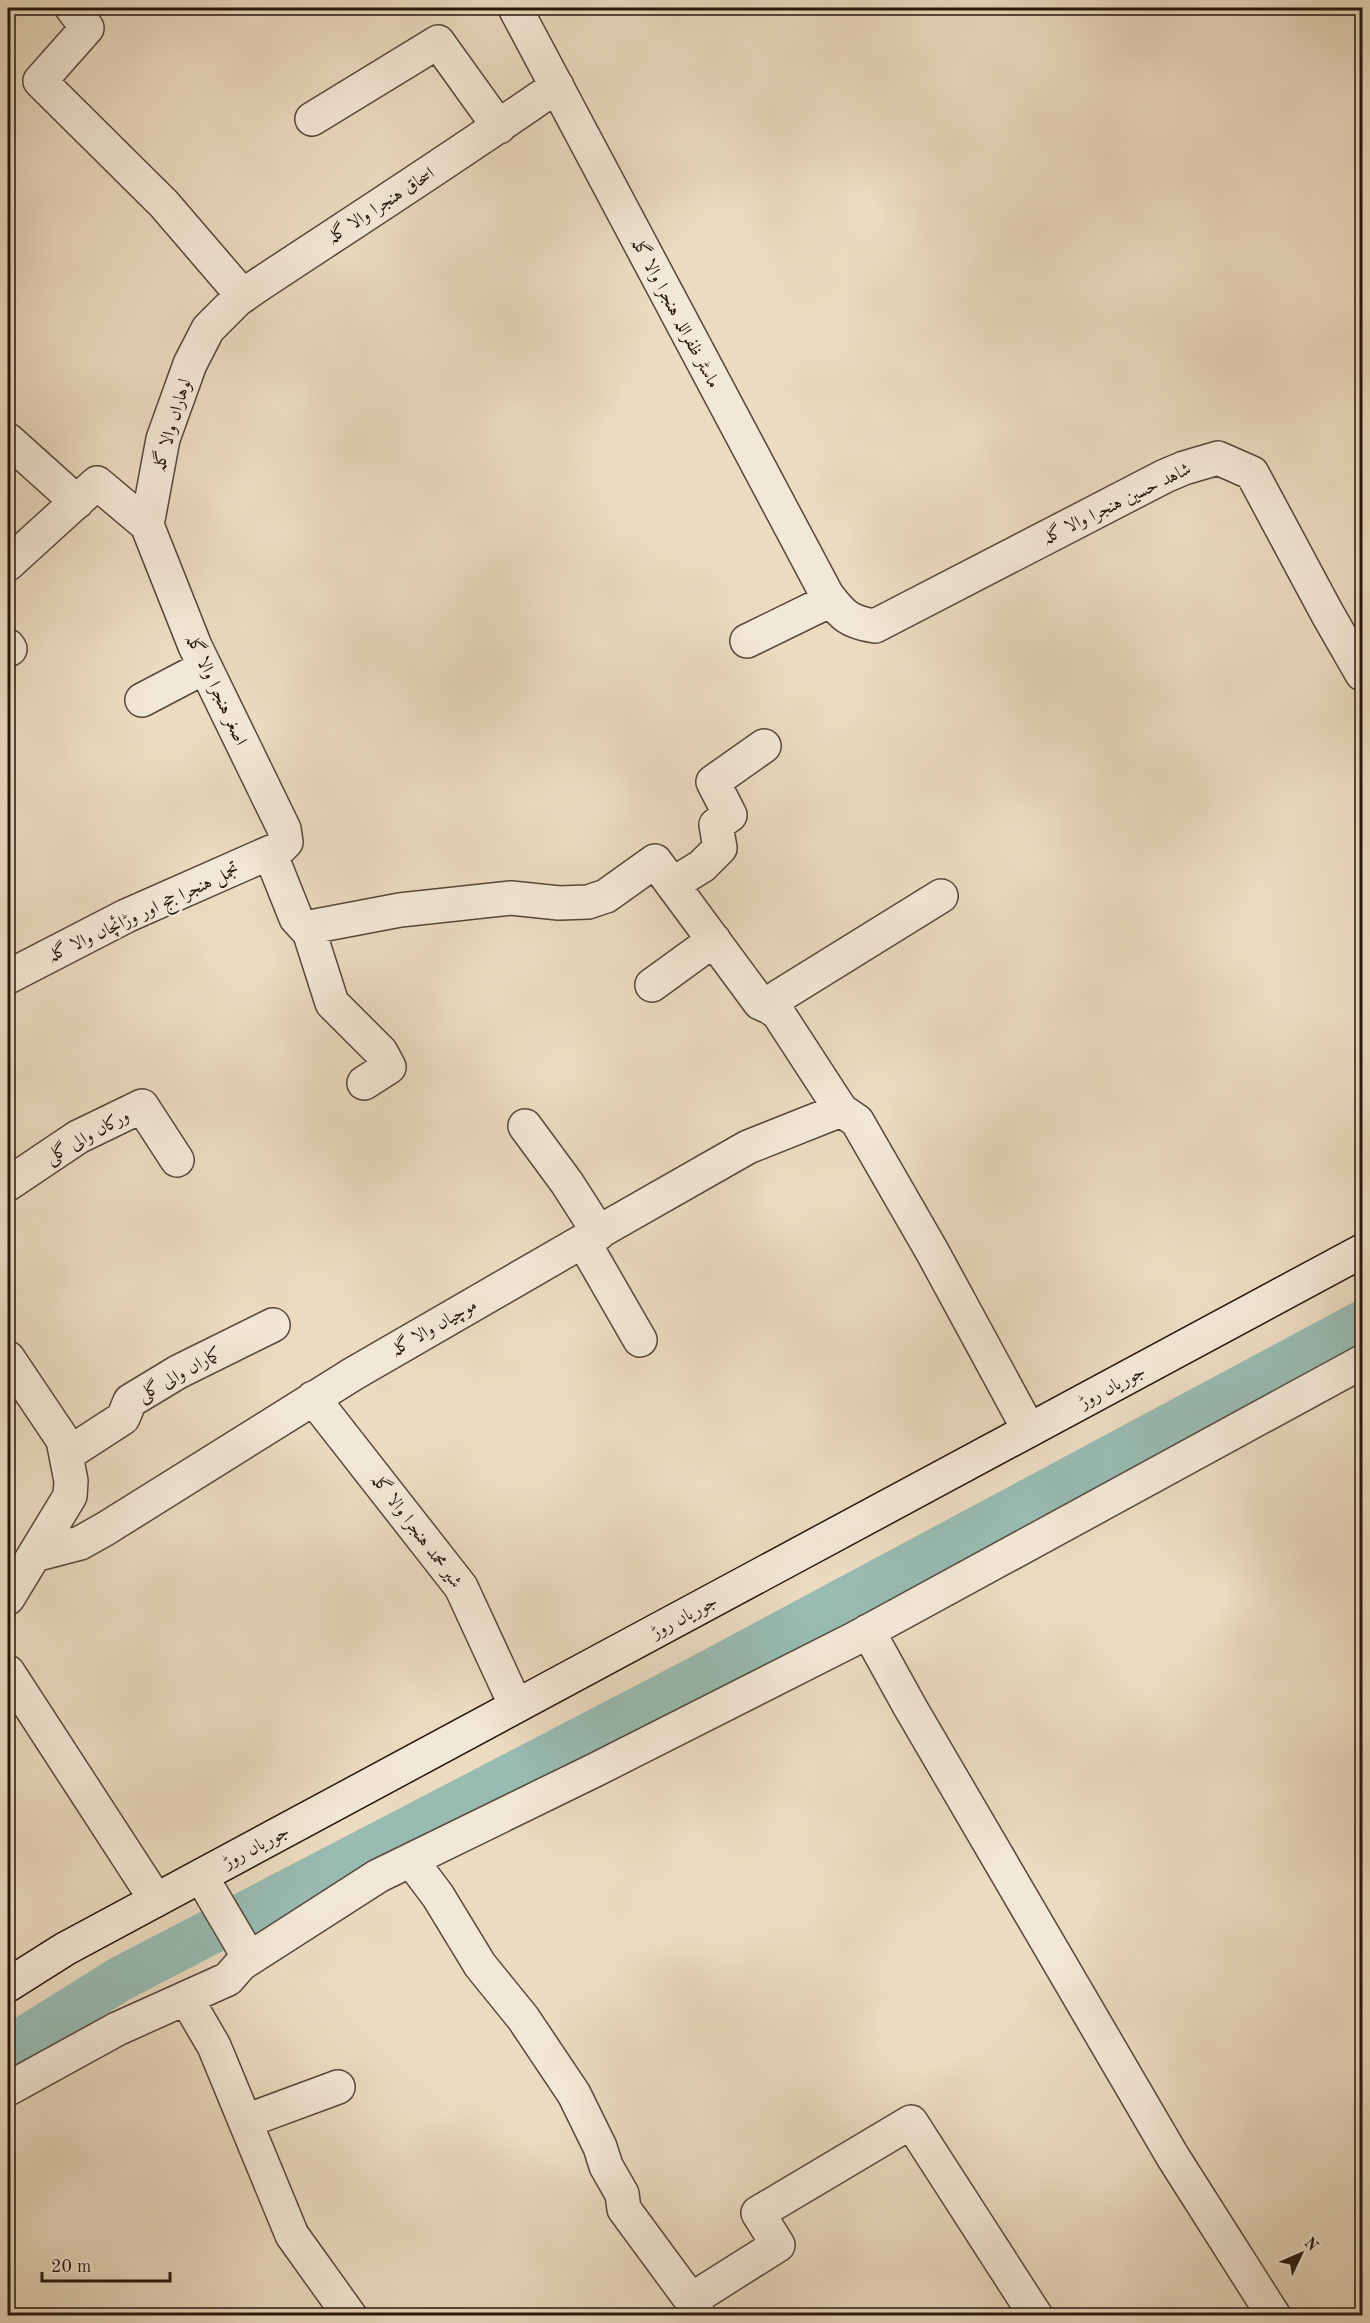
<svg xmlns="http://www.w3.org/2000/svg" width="1370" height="2323" font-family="'Old Standard TT',Amiri,serif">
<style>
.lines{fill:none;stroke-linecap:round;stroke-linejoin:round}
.canal{stroke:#98bbb2;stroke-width:45}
.street-casing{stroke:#56473a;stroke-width:36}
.secondary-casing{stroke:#25160d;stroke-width:36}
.street{stroke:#f2e8d6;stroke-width:33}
.secondary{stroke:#f2e8d6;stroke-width:33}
.labels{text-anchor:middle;stroke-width:5;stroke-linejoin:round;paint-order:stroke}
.street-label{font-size:18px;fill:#25160d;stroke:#f2e8d6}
</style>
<rect width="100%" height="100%" fill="#ebdbc0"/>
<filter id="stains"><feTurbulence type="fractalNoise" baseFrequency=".00333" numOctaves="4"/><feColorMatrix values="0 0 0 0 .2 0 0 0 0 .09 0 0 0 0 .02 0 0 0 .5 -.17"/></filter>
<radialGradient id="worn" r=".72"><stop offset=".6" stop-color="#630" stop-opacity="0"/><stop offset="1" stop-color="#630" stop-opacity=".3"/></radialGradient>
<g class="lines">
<path class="canal" d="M8,2049l112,-70 581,-302 661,-354"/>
<g class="street-casing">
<path id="street" d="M72,8l15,20 -47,53 124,123 79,92
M515,8l312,587c16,21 22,27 48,31l290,-150 19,-8 34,-10 34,15 75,140 35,61
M312,119l126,-77 61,85
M8,440l69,62
M147,525l16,-86 27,-75 18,-35 29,-29 20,-14c100,-66 201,-131 300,-200
M8,564l89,-81 50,42 48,121 89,183 2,13 -6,6 -154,68 -118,61
M747,641l84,-41
M8,646l2,3
M142,700l63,-33
M270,853l26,65 9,10 95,-18 111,-12 48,5 29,-1 18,-6 49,-35 105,142 16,7 65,100 16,11 76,132 96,177
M673,884l29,-18 18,-18 -4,-23 14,-10 -17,-33 51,-36
M308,928l24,75 49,49 8,15 -25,16
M652,985l62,-45
M772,1009l6,-12 163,-101
M525,1126l42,57 32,50
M8,1184l70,-47 64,-31 35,54
M583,1241l57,99
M8,1358l55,82 8,41 -1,15 -62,102
M313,1398l148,189 55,119
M66,1455l57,-37 7,-17 48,-29 95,-47
M34,1555l46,-12 25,-14 248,-155 230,-133 165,-94 93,-37
M868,1631l42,76 263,450 101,159
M8,1672l148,228
M411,1860l27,36 42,69 43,53 51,76 26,53 6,19 16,28 2,15 67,91 8,16
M241,1964l137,-88 217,-106 259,-131 508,-277
M186,1998l28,48 78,189 58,81
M8,2089l109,-60 111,-50 20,-23 -47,-80
M246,2121l92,-34
M691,2300l87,-55 -20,-32 153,-91 125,194"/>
</g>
<g class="secondary-casing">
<path id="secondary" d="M8,1985l57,-36 1297,-698"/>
</g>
<use href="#street" class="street"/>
<use href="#secondary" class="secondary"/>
</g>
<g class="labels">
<g class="street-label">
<text transform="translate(380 205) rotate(-33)" y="6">اسحاق ہنجرا والا گلہ</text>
<text transform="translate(676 312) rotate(62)" y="6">ماسٹر ظفراللہ ہنجرا والا گلہ</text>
<text transform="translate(171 425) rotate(-73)" y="6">لوہاراں والا گلہ</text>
<text transform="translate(1116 503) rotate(-26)" y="6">شاہد حسین ہنجرا والا گلہ</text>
<text transform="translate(217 689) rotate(65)" y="6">اصغر ہنجرا والا گلہ</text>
<text transform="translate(143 912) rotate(-25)" y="6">تجمل ہنجرا جج اور وڑائچاں والا گلہ</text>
<text transform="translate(87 1136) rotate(-29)" y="6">ورکاں والی گلی</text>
<text transform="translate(433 1327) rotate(-30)" y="6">موچیاں والا گلہ</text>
<text transform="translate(179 1374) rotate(-29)" y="6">کماراں والی گلی</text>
<text transform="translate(1112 1386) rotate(-28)" y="6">جوریاں روڑ</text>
<text transform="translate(417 1530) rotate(53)" y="6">شیر محمد ہنجرا والا گلہ</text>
<text transform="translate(684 1616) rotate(-28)" y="6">جوریاں روڑ</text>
<text transform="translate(256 1846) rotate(-28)" y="6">جوریاں روڑ</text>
</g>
</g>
<rect width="1370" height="2323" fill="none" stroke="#ebdbc0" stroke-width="30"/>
<rect x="9" y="9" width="1352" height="2305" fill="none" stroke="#25160d" stroke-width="3"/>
<rect x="15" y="15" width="1340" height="2293" fill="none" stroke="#25160d" stroke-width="1.5"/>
<g transform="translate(1301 2254) rotate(46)" stroke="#f2e8d6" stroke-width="4.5" paint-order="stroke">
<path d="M0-4.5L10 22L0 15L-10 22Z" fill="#25160d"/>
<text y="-9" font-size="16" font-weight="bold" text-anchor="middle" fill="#25160d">N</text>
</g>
<path d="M42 2272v9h128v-9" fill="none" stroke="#25160d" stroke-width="3"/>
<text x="51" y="2272" font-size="18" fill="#25160d" stroke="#f2e8d6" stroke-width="4.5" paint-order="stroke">20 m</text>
<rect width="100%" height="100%" filter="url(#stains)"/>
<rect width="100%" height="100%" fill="url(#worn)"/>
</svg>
